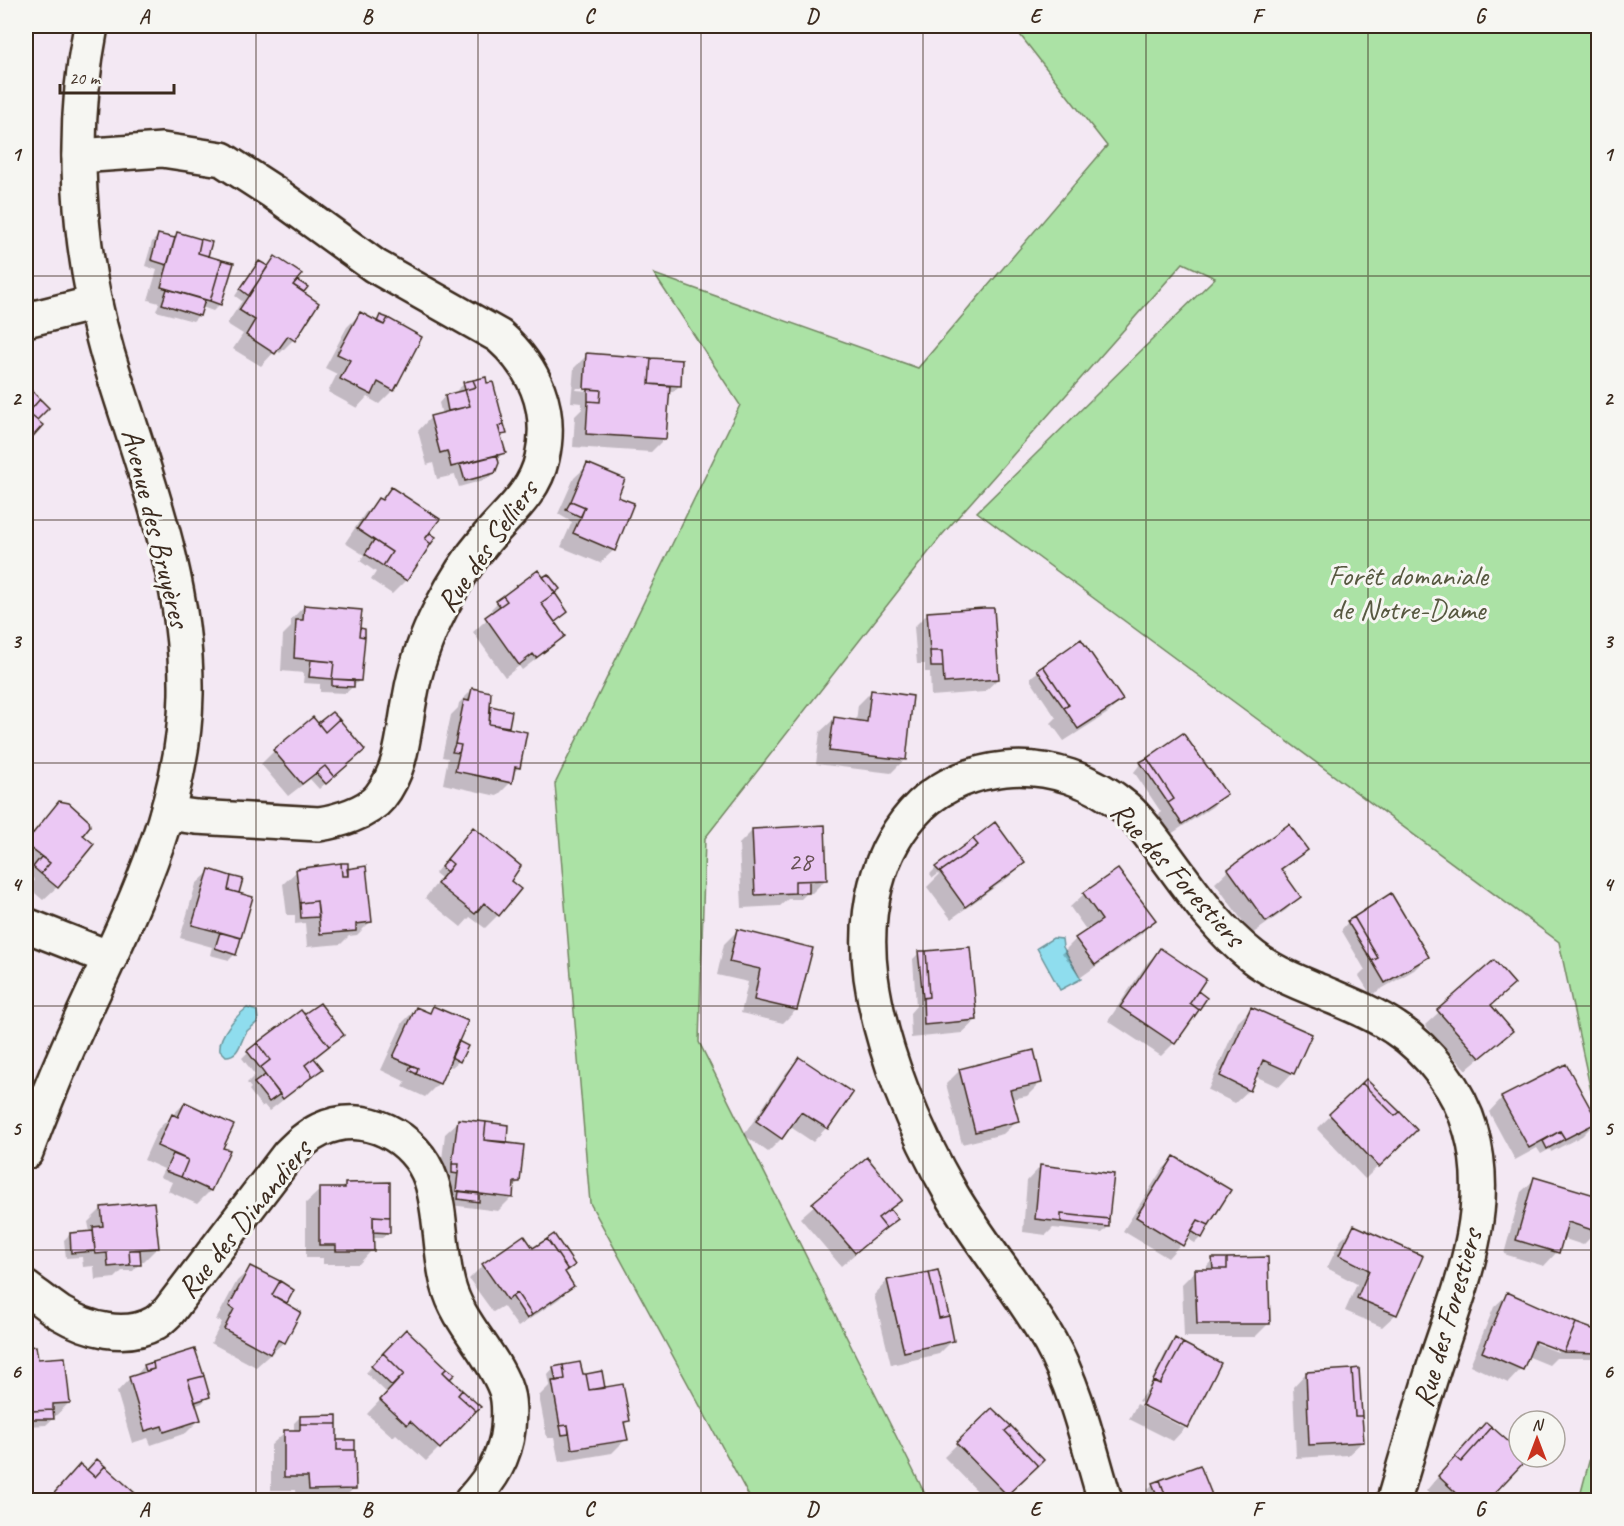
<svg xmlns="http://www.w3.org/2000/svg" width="1624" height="1526" font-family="Caveat,sans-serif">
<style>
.green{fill:#abe2a5;stroke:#738662;stroke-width:1.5}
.water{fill:#8fddee;stroke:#6d959b;stroke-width:1.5}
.shadow{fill:#0003;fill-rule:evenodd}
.building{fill:#ebc8f4;stroke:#3b2a1e;stroke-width:1.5}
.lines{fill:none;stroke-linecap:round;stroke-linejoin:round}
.street-casing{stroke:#3b2a1e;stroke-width:38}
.secondary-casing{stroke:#3b2a1e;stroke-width:38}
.street{stroke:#f6f6f2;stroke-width:33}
.secondary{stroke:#f6f6f2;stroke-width:33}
.grid{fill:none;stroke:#3b2a1e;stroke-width:1.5;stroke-opacity:0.55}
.labels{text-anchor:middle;stroke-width:6;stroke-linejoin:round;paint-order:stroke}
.number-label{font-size:27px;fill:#675254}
.street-label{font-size:30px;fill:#3b2a1e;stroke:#f6f6f2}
.park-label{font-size:30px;fill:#575840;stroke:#f6f6f2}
.neatline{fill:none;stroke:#3b2a1e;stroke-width:2}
.grid-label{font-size:20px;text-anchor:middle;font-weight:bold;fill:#3b2a1e}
</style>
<rect width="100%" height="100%" fill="#f3e8f3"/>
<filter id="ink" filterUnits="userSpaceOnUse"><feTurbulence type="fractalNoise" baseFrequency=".0167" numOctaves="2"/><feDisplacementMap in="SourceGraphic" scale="12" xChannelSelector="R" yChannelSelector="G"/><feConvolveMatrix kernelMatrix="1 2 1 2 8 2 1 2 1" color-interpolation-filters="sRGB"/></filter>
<g filter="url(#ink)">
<path class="green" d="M989,26h609v1098l-39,-182 -582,-430 238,-234 -32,-15 -241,272 -237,303 -6,204 229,458h-177l-161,-297 -35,-419 185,-379 -86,-131 264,94 189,-222 -90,-115z
M1598,1427v70l-6,3h-13z"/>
<path class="water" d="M1053,938l9,1 1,8 18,32 -21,11 -23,-42z
M247,1008l10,3 1,10c-3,4 -8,7 -11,10 -7,10 -7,25 -21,25l-6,-6c-2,-14 16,-34 27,-42z"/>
<path class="shadow" d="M177,234l30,21 13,49 -7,7 -11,-4 -3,8 -6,6 -37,-10 3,-8 -11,-3 9,-30 -12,-4 7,-24 7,-7 13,4z
M276,258l19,22 11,8 -4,5 -9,47 -13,13 -4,-3 -15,16 -28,-17 10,-15 -16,-10 15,-23 -7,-5 18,-27 7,-6 7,4z
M360,314l15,8 6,-6 39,21 -27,53 -14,14 -12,-7 -10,11 -29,-16 9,-18 -12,-6 22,-41z
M587,355l92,31 -6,6h-5l-3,46 -14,14 -78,-5 2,-31 7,-7v-6l-11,-1 3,-34zM577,388h14l-3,3 -12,-1z
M464,384l22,1 19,48 -5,5 4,14 -7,7 -3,14 -7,6 -28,8 -4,-12 -18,4 -4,-16 -6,2 -9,-34 13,-14 11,-2 -3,-12 6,-7 13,-3 -1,-3z
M26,387l21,21 -12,12 5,5 -14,17z
M588,465l28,33 -2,52 -14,13 -39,-16 11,-25 -14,-8 16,-36z
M392,489l31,51 -17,40 -14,14 -21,-14 5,-8 -16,-11 4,-6 -19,-12 20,-30z
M538,572l29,40 -13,11 9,12 -14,14 -27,21 -3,-4 -14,11 -32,-45 20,-18 -2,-5 6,-6z
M304,606l54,26 3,-2 -1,50 -14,13 -26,-1v-8l-17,-1 1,-10 -23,-2 2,-36 8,-8v-7z
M928,613l70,66 -14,13 -53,4 -1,-24h-5v-8h-8l-3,-37z
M1044,667l77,33 -13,13 -44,28 -13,-18 5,-5 -25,-37v-4z
M472,690l16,22 4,-4 16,19 -2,2 13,38 -7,7 -1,8 -14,14 -54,-12 5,-26 -6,-1 9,-42 7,-7 1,-5z
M871,692l33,68 -13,13 -75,-9 4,-32 14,-13 22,3 2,-17z
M332,714l17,49 -30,26 -9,-10 -22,17 -27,-32 13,-13 44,-25z
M1141,763l84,31 -13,13 -44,29 -12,-19 5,-5 -27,-40z
M60,803l21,32 -24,52 -14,13 -14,-12 6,-8 -7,-6 2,-2 -4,-4v-26z
M474,829l35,52 -11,34 -13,13 -15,-11 -9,10 -36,-29 16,-20 -6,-5z
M753,830l73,49 -14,14h-5l-6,6h-13l-8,7 -38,2 -3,-64zM807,879h7v3h-7z
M1306,850l-25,21 18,26 -13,13 -34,24 -37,-51 14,-13z
M1023,863l-14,14 -58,42 -24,-32 12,-12 -1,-1 -5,4 -3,-4 6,-6z
M347,870l24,51 -14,14 -8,1 -8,8 -34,3 -2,-24 -10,1v-9h-8l-4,-31 14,-13z
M210,871l31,9 -4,14 -2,60 -6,6 -19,-5 2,-8 -32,-9 16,-54z
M1084,894l70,26 -13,14 -60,43 -19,-24 14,-14 11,-8 -17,-24z
M1348,922l79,35 -13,13 -43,25 -12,-19 6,-6 -23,-39v-2z
M738,930l58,80 -13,13 -42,-10 7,-31 -31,-7 7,-31z
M1161,950l35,42 -22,51 -13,13 -53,-35 39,-58z
M919,953l57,67 -14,13 -51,5 -1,-25 6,-7 -3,-47z
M1494,962l-4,44 7,38 -31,26 -41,-45z
M434,1008l23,34 2,19 -7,6 -5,-3 -9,20 -13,13 -22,-10 3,-5 -25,-12 22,-48 13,-13 12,4z
M1252,1008l58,27 -18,38 -13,14 -24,-11 -6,14 -14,13 -27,-13 30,-68z
M342,1035l-29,25 8,9 -6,6 -12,-14 -3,1 12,15 -43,34 -5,-6 -2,2 -13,-17 2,-2 -4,-5 8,-8 -13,-17 6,-6z
M799,1059l52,35 -25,34 -13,14 -24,-16 -8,13 -13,13 -24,-17 42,-62z
M959,1071l82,11 -14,14 -16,3 6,22 -14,13 -41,10 -16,-60z
M1363,1084l52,46 -50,49 -48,-50z
M1502,1098l94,24 -14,14 -31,16 -1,-3 -9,5 -4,-6 -22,12 -26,-48z
M185,1103l36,46 -11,42 -13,13 -29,-13 4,-9 -12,-5 4,-8 -20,-9 14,-31z
M459,1121l46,20 -2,3 16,37 -6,7 -1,9 -14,14 -55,-7 -3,-28 5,-42z
M1174,1158l27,79 -6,6 -9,-5 -18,20 -45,-27 38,-60z
M867,1159l33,41 -11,10 -11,24 -37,32 -41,-48z
M1040,1167l68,60 -6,6 -49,-5 -7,7 -23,-3 4,-51z
M1535,1179l63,19 -1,33 -14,14 -21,-7 -5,14 -13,14 -40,-12 17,-62z
M346,1184l43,48 -7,6h-10v12l-13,14h-36v-6h-17v-55l14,-13h20z
M102,1208l55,40 -13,13 -5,1v2l-6,7h-11l-7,7 -20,2 -1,-14 -11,1 -1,-10 -16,1 -2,-18 6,-6 20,-2 -2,-10z
M1355,1227l41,87 -14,13 -37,-16 12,-27 -30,-16 14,-28z
M523,1237l9,13 41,15 -9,8 8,13 -13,13 -41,28 -15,-21 -10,6 -24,-33 14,-14z
M1213,1259l56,64 -14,14h-71l-2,-53 14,-14h11v-4z
M251,1268l34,34 -1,40 -28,25 -45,-24 11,-21 -6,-2 21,-39z
M887,1281l65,60 -13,13 -48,11 -17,-70z
M1508,1294l67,30 23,8v26h-42l-7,7 -22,-9 -6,13 -13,14 -38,-18 24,-58zM1528,1337l30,11v4l-31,-12z
M1175,1340l44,24 -33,63 -13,14 -44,-22 8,-15 47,24v-4l-46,-23 9,-11 22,-44z
M392,1344l47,104 -13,13 -30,-27 -3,3 -26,-23 20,-21 -21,-20z
M35,1348l2,13 32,42 -23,22 -20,1v-77z
M153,1363l55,34 -6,6 -7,3 4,14 -13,13 -35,12 -3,-7 -16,5 -15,-51 13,-14 9,-3 -1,-2 6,-7z
M554,1368l28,8 22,13 24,32 -5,5 3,13 -14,14 -53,9 -5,-24h-7l-8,-42 11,-11 -2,-10z
M1306,1373l56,69 -14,13 -52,3 -3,-71z
M992,1410l50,50 -42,40h-14l-42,-43z
M300,1417l36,27 18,44 -12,12h-46v-10h-25v-45l14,-13h9v-9z
M1492,1429l27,24v4l6,2 -39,41h-49l-11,-9 16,-19z
M97,1461l36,33 -6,6h-79l19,-20 20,-8z
M1199,1467l14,33h-64l-2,-10 6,-6z"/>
<path class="building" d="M177,232l24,7 -3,14 24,7 -12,41 -49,-14z
M158,234l17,4 -8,27 -16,-5z
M201,239l11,3 -4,14 -10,-3z
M275,256l27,18 -9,11 26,18 -24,38 -7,-5 -13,18 -29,-19 9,-15 -16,-10z
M222,260l12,3 -13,42 -11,-4z
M259,261l9,5 -19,30 -9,-7z
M297,280l11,7 -4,5 -11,-7z
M167,289l38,11 -5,16 -38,-12z
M360,312l24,13 4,-7 34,19 -28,54 -16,-9 -6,13 -32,-16 10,-19 -13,-6z
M380,315l8,3 -4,7 -7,-3z
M586,353l65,5 -2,26 21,2 -4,53 -80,-5 2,-33 12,1 1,-12 -17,-1z
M651,358l31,2 -1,26 -32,-2z
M486,377l1,6 6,-1 11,42 -6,2 8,27 -55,14 -4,-16 -7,2 -10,-37 40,-10 -5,-16 11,-3 -3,-7z
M473,380l3,7 -11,3 -2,-8z
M26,385l14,14 -12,14 15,12 -17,19z
M588,389l13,1 -1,12 -12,-1z
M465,390l5,16 -22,5 -3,-16z
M40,399l9,9 -12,12 -9,-7z
M504,424l3,10 -6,1 -3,-9z
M497,455l2,8 -4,10 -30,8 -5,-17z
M587,463l38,16 -7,18 16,6 -19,48 -42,-18 12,-26 -14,-6z
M391,487l49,32 -15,20 6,5 -24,37 -24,-15 9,-14 -35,-23 21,-31 4,2z
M571,501l14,6 -4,10 -15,-7z
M430,533l6,4 -5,7 -6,-5z
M374,540l18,12 -9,14 -18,-12z
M538,570l17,23 -14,10 24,33 -29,22 -3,-4 -14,11 -34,-48 22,-16 -4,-5z
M548,574l12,15 -5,4 -12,-16z
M555,593l13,19 -13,10 -14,-19z
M503,596l4,5 -7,5 -4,-5z
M304,605l58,5 -3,26 6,1 -4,44 -29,-2 2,-17 -40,-4 2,-38h7z
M984,608h10l5,71 -55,4 -2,-32h-12l-3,-39z
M360,628l5,1v8l-6,-1z
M1081,639l42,61 -45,29 -14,-21 5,-3 -26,-39z
M930,651h12l1,16h-12z
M311,660l23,2 -2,17 -23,-2z
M1043,666l26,39 -5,3 -27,-38z
M332,679l22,1v7l-22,-1z
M472,688l19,4 -2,32 38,8 -7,36 -5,-1 -3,16 -57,-12 6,-26 -6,-1 9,-44 5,1z
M871,690l42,6 -7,64 -77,-9 5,-34 33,5z
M491,706l21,5 -3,16 -20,-3z
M332,712l7,7 -14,13 -7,-9z
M313,717l12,15 14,-13 26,31 -31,27 -9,-11 -23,18 -29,-34z
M1183,733l44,61 -45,30 -14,-21 6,-4 -27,-41z
M455,744l6,1 -2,8 -7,-1z
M1147,758l27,41 -6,4 -28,-41z
M325,766l9,11 -8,7 -10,-11z
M59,801l10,2 20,18 1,5 -7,9 11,9 -36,44 -17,-14 9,-11 -24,-18v-3z
M995,822l30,41 -60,44 -25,-35 38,-27 -5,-6z
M1289,824l19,26 -27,19 20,28 -35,25 -38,-53z
M825,825l2,55 -32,1v12l-40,2 -3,-66z
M473,827l48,39 -10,15 10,8 -22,27 -15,-13 -9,11 -38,-30 16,-20 -6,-5z
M973,839l5,6 -38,27 -5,-5z
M41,857l9,6 -9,11 -8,-7z
M447,859l6,5 -6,8 -6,-5z
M341,863l1,13h6l-1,-7 19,-3 6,56 -16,2v7l-36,3 -3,-33 -17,2 -4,-34z
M341,863h7v13h-6z
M209,869l22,7 -3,14 25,7 -12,41 -49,-13z
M1118,869l38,51 -61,45 -20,-27 27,-18 -19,-27z
M231,876l12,3 -4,14 -11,-3z
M795,881h14v12h-14z
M1391,893l38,64 -44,26 -13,-22 6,-3 -24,-41z
M317,901l2,16 -18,1 -1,-15z
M1354,917l24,41 -6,3 -25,-40z
M737,929l76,19 -16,62 -43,-10 6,-31 -31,-7z
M220,932l21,6 -5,17 -21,-7z
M970,947l7,73 -53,5 -1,-27 6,-1 -3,-46z
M1160,948l46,31 -16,24 9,7 -24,34 -55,-37z
M918,951h8l3,46 -6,1z
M1494,960l21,24 -24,21 22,26 -33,27 -43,-48z
M1198,991l9,7 -8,12 -9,-7z
M320,1003l24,32 -15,11 -25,-32z
M433,1006l35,15 -28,63 -24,-10 2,-6 -25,-11 23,-50 14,6z
M1251,1007l61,27 -18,40 -31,-14 -13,31 -30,-15z
M301,1010l28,36 -24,19 8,11 -30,23 -23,-31 10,-8 -13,-17z
M458,1041l10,5 -8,16 -9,-5z
M257,1043l13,17 -10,8 -13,-17z
M1034,1050l8,33 -32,7 9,31 -44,11 -16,-63z
M799,1057l54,36 -25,36 -27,-17 -19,27 -26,-18z
M314,1058l9,11 -10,7 -8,-11z
M1566,1064l32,58 -33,17 -5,-8 -31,17 -28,-51z
M411,1065l7,3 -2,6 -7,-4z
M265,1075l15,19 -11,8 -15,-19z
M1366,1079l34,33 -5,4 -33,-33z
M1362,1083l33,33 5,-4 17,18 -38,37 -50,-53z
M185,1102l49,23 -11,23 7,2 -19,41 -30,-14 7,-17 -31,-14 15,-32 6,3z
M458,1119l28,3 -2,18 40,5 -4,37h-6l-1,16 -57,-7 3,-27h-7z
M486,1122l22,3 -1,17 -23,-2z
M1560,1131l5,8 -18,10 -4,-8z
M173,1154l15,6 -7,17 -16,-6z
M1174,1156l57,34 -22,35 -11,-5 -15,26 -47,-29z
M867,1157l35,43 -24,18 8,10 -31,25 -43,-50z
M452,1164h7l-1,10 -6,-1z
M1040,1165l74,9 -5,45 -48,-5v8l-26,-3z
M1534,1177l64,19v36l-30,-10 -9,31 -43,-13z
M390,1182v35l-17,-1 1,35h-38v-6h-17v-57h26v-5z
M459,1191l20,2v9l-21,-3z
M154,1202l5,46 -30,2 1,15 -22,2 -1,-14 -11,1 -1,-3 -2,-24 10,-1 -2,-19z
M890,1209l8,10 -12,9 -8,-10z
M1061,1214l48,5v8l-48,-5z
M373,1216l17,1v16l-17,-1z
M1198,1220l11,5 -7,13 -11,-7z
M1354,1225l69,31 -26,59 -40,-17 12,-28 -30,-15z
M93,1231l2,20 -24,2 -1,-20z
M554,1234l21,31 -7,5 -21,-31z
M524,1235l9,13 14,-9 21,31 -3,2 9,14 -42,29 -15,-22 -10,7 -25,-36z
M129,1250h11l1,15h-11z
M1268,1257l2,67h-73l-2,-55h32v-11z
M1212,1258h15v11h-14z
M250,1266l30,15 -8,14 29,17 -16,31 -7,-3 -8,14 -46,-25 10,-20 -5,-3z
M938,1270l11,46 -10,2 -10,-46z
M929,1272l10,46 10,-2 5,25 -50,11 -17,-72z
M280,1281l14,9 -7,13 -15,-8z
M1507,1292l69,31 -12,29 -29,-11 -12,29 -41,-18z
M517,1293l15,22 -5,4 -15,-23z
M1576,1323l22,8v22l-34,-1z
M406,1329l41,39 -4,4 19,18 -4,5 18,16 -36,38 -30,-28 -3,4 -27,-25 24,-26 -21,-21z
M1175,1338l8,5 -23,41 -7,-3z
M1183,1343l38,20 -33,65 -46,-23 11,-24 7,3z
M36,1346l2,13 27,-2 5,46 -17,1v6l-22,1 -1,-25 -4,-20v-19z
M195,1349l9,27 -16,4 13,40 -37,12 -2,-6 -17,5 -16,-54 25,-8 -1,-7z
M383,1353l21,21 -12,12 -21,-20z
M153,1362l1,7 -8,2 -2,-6z
M580,1362l3,12h3l3,16 34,-6 7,37 -6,1 4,18 -56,9 -4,-24 -8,1 -8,-45 13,-2 -2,-14z
M563,1365l2,14 -9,2 -3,-14z
M26,1366l4,20 1,25h-5z
M447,1368l8,6 -5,5 -7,-7z
M1359,1368l3,48h-7l-3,-47z
M1352,1369l3,47h7l2,26 -55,3 -3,-73z
M602,1371l3,17 -16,2 -3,-16z
M204,1376l6,21 -15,5 -7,-22z
M462,1390l19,17 -5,4 -18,-16z
M992,1408l19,18 -6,5 33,35 -31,29 -51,-52z
M53,1410l1,9h-24l1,-8z
M26,1411h5l-1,8 -4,1z
M337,1415v9h-37v-8z
M1486,1422l6,5 -31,35 -6,-5z
M300,1424h37v26h18l1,39 -47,1 -1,-13h-24v-47h16z
M568,1425l1,9 -7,1 -2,-9z
M1011,1426l33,34 -6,6 -33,-35z
M1492,1427l27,24v6l8,2 -39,41h-24l-26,-24 17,-19 6,5z
M337,1440h18v10h-18z
M97,1459l8,7 -10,11 -8,-7z
M80,1464l15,13 10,-11 31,28 -7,6h-81z
M1200,1465l14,35h-47l-7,-20z
M1160,1480l7,20h-8l-7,-17z"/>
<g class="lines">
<g class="street-casing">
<path id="street" d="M79,156l83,-6 60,9 51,33 102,74 124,70c36,32 54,73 43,122 -7,34 -35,56 -56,81 -18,21 -33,45 -45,69 -14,27 -26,60 -31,90 -7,35 -7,70 -30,99 -13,16 -42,24 -61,27l-123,-7 -29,-4
M26,320l69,-17
M26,925l84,33
M26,1288c11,8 22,17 34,25 27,16 65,27 95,10 5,-3 10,-8 14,-12l119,-156c10,-10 19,-19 32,-25 44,-21 96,6 111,50 11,34 8,70 17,104 10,39 43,67 57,104 5,12 4,28 3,41 -3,29 -17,50 -36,71
M1105,1500c-16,-52 -28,-110 -55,-158 -29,-51 -68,-96 -98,-147 -37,-64 -71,-144 -81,-218 -8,-62 4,-127 50,-172 22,-21 54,-33 84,-36 44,-4 88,11 121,39 14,12 25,29 36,43 28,38 53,76 91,106 19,15 43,24 66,34 25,11 53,21 76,37 34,22 65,63 76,103 23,80 -12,160 -37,236 -14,44 -27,89 -40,133"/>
</g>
<g class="secondary-casing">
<path id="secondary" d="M26,1152c13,-35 27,-70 42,-104 50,-113 116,-227 118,-354 2,-119 -46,-231 -79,-342 -30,-105 -37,-219 -16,-326"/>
</g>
<use href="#street" class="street"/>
<use href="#secondary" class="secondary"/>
</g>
</g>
<path class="grid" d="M256,26v1474M478,26v1474M701,26v1474M923,26v1474M1146,26v1474M1368,26v1474M26,276h1572M26,520h1572M26,763h1572M26,1006h1572M26,1250h1572"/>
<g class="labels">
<g class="number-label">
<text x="800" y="870">28</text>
</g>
<g class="street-label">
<text transform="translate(156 528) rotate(76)" y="10">Avenue des Bruyères</text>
<text transform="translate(487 546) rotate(-55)" y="10">Rue des Selliers</text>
<text transform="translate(1178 874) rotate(48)" y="10">Rue des Forestiers</text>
<text transform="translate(244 1219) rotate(-51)" y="10">Rue des Dinandiers</text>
<text transform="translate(1447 1318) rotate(-74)" y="10">Rue des Forestiers</text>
</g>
<g class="park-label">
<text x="1408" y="585">Forêt domaniale<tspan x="1408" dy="34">de Notre-Dame</tspan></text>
</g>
</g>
<rect width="1624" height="1526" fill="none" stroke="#f6f6f2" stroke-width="66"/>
<g transform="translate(1537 1439)"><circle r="28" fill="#f6f6f2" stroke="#aba49d" stroke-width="1.5"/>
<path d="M0-4.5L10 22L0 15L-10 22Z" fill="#c8321e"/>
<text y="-9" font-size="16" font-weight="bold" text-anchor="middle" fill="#3b2a1e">N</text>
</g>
<path d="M60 84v9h114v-9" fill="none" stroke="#3b2a1e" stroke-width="3"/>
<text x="69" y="84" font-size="18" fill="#3b2a1e" stroke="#f6f6f2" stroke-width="4.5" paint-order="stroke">20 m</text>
<rect x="33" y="33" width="1558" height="1460" class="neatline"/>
<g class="grid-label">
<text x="144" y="23">A</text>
<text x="367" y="23">B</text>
<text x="589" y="23">C</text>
<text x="812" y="23">D</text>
<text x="1035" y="23">E</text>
<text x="1257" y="23">F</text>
<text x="1480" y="23">G</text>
<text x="16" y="161">1</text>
<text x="1608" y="161">1</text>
<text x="16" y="405">2</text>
<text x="1608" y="405">2</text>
<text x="16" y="648">3</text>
<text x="1608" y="648">3</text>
<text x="16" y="891">4</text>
<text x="1608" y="891">4</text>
<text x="16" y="1135">5</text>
<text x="1608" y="1135">5</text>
<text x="16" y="1378">6</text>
<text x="1608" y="1378">6</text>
<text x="144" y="1516">A</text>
<text x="367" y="1516">B</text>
<text x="589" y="1516">C</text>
<text x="812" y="1516">D</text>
<text x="1035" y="1516">E</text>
<text x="1257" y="1516">F</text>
<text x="1480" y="1516">G</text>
</g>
</svg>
